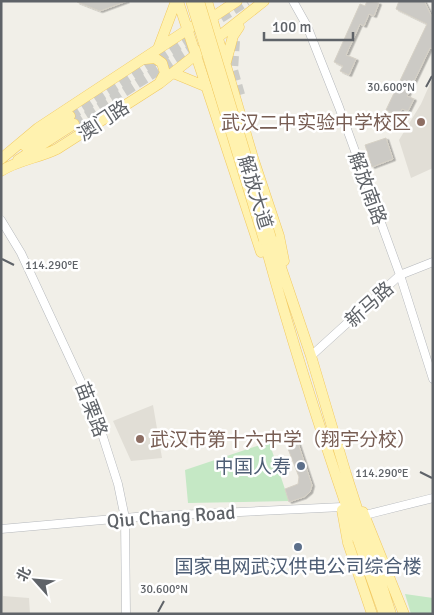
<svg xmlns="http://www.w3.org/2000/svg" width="434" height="615" font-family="Signika,'Noto Sans SC',sans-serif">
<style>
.education{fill:#e1ded6}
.green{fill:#c5e8c5}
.building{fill:#cccac5;stroke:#d6d1c6;filter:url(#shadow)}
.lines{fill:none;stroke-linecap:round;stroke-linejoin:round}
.major-tunnel{stroke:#ccccc8;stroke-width:10;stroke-dasharray:10 5;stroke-linecap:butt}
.minor-casing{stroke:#b5b8bc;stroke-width:9}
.major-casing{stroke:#f2c960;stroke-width:11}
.minor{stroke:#fff;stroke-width:8}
.major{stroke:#fff2af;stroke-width:10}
.major-bridge-casing{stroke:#f2c960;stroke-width:11;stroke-linecap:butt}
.major-bridge{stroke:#fff2af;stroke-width:10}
.ticks{fill:none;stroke:#5f6368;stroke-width:2}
.education-dot{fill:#8d6e63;stroke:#fff;stroke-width:2}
.service-dot{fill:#5c6f8a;stroke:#fff;stroke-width:2}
.labels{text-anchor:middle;stroke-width:5;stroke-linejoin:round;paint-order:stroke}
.street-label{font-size:19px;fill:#5f6368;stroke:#fff}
.education-label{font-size:19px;fill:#785e54;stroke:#fff;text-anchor:end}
.service-label{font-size:19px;fill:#4e5e75;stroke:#fff;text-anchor:end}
.ticks-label{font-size:12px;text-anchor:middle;fill:#5f6368;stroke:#fff;stroke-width:5;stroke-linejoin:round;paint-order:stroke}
</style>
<defs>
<filter id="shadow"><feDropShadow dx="2.5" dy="1.5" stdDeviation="0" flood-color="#0004"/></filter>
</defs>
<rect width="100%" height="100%" fill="#f1efe8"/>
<path class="education" d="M433,77v91l-22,10 -12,-38 22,-36z
M153,405l9,53 -31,3 -18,-40z
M1,552l2,44 26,2 1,16h-29z"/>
<path class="green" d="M269,442l20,59 -101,2 -3,-33z
M405,594l28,4v16h-22z"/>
<path class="building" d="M127,1l-27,10 -23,-9v-1z
M367,1l12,2 -5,13 -5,-2 -5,12 -4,-2 -14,31 10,4 -7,16 -9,-4 3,-5 -9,-4 26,-58 5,2z
M399,1h25l9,18v30l-3,-1 -23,48 7,3 -6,12 -6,-2 -4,6 -12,-5 41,-86 -31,-15z
M386,138l7,21 -21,8 -7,-22z
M296,437l16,48 -2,7 -6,5 -15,5 -4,-13 13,-5 1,-7 -14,-36z"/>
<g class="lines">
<path class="major-tunnel" d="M235,41l-2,29 8,28
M70,116l177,-115
M74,124l136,-87"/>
<g class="minor-casing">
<path id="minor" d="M293,1l14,25 32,81 61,168 33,104
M1,220l20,33 74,159 23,72 7,34 1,96
M311,356l89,-81 33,-13
M365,515l68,-17
M1,529l135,-12 206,-10"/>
</g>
<g class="major-casing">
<path id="major" d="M178,1l83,251
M207,1l46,157 26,78 5,25
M207,21l30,-20
M158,49l18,-48
M145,59l10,-1 7,5 3,10 -5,9
M226,62l7,-26 6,-9
M173,73l34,14
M25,146l45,-30
M1,159l37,-31 155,-102
M18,160l56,-36
M1,171c17,-11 38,-13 56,-22l103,-66 104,-82
M271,238l40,118 35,118 45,140
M264,240c34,126 76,251 120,374
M342,510l6,33 24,71
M363,512l41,102"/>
</g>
<use href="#minor" class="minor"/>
<use href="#major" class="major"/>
<g class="major-bridge-casing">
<path id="major-bridge" d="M191,1l73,239
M199,1l72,237"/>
</g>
<use href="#major-bridge" class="major-bridge"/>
</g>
<path class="ticks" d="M426,87l6,-11M2,259l12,6M420,472l12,6M158,612l6,-11"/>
<g class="education-dot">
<circle cx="421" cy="122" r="5"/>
<circle cx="140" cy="439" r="5"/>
</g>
<g class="service-dot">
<circle cx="301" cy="466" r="5"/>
<circle cx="298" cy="547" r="5"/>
</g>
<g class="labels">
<g class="street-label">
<text transform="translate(103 120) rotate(-33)" y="7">澳门路</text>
<text transform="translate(368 188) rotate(70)" y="7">解放南路</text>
<text transform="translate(256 192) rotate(73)" y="7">解放大道</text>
<text transform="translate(369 304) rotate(-42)" y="7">新马路</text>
<text transform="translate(92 409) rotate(69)" y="7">苗栗路</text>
<text transform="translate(171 516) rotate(-4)" y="7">Qiu Chang Road</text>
</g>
<g class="education-label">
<text x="411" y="129">武汉二中实验中学校区</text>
<text x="150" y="446" text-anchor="start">武汉市第十六中学（翔宇分校）</text>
</g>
<g class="service-label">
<text x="291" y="473">中国人寿</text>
<text x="298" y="573" text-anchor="middle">国家电网武汉供电公司综合楼</text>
</g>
</g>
<g class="ticks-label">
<text x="391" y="91">30.600°N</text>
<text x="52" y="269">114.290°E</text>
<text x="382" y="477">114.290°E</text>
<text x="164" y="593">30.600°N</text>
</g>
<rect width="434" height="615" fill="none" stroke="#5f6368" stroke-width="5"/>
<g transform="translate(35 580) rotate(297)" stroke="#ffffff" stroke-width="4" paint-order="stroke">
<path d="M0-4L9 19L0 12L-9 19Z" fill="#5f6368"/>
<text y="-8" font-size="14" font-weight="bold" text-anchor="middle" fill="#5f6368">北</text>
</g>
<path d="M264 32v8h89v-8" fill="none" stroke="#5f6368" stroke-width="2.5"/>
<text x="272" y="32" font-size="15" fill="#5f6368" stroke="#ffffff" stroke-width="4" paint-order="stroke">100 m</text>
</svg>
